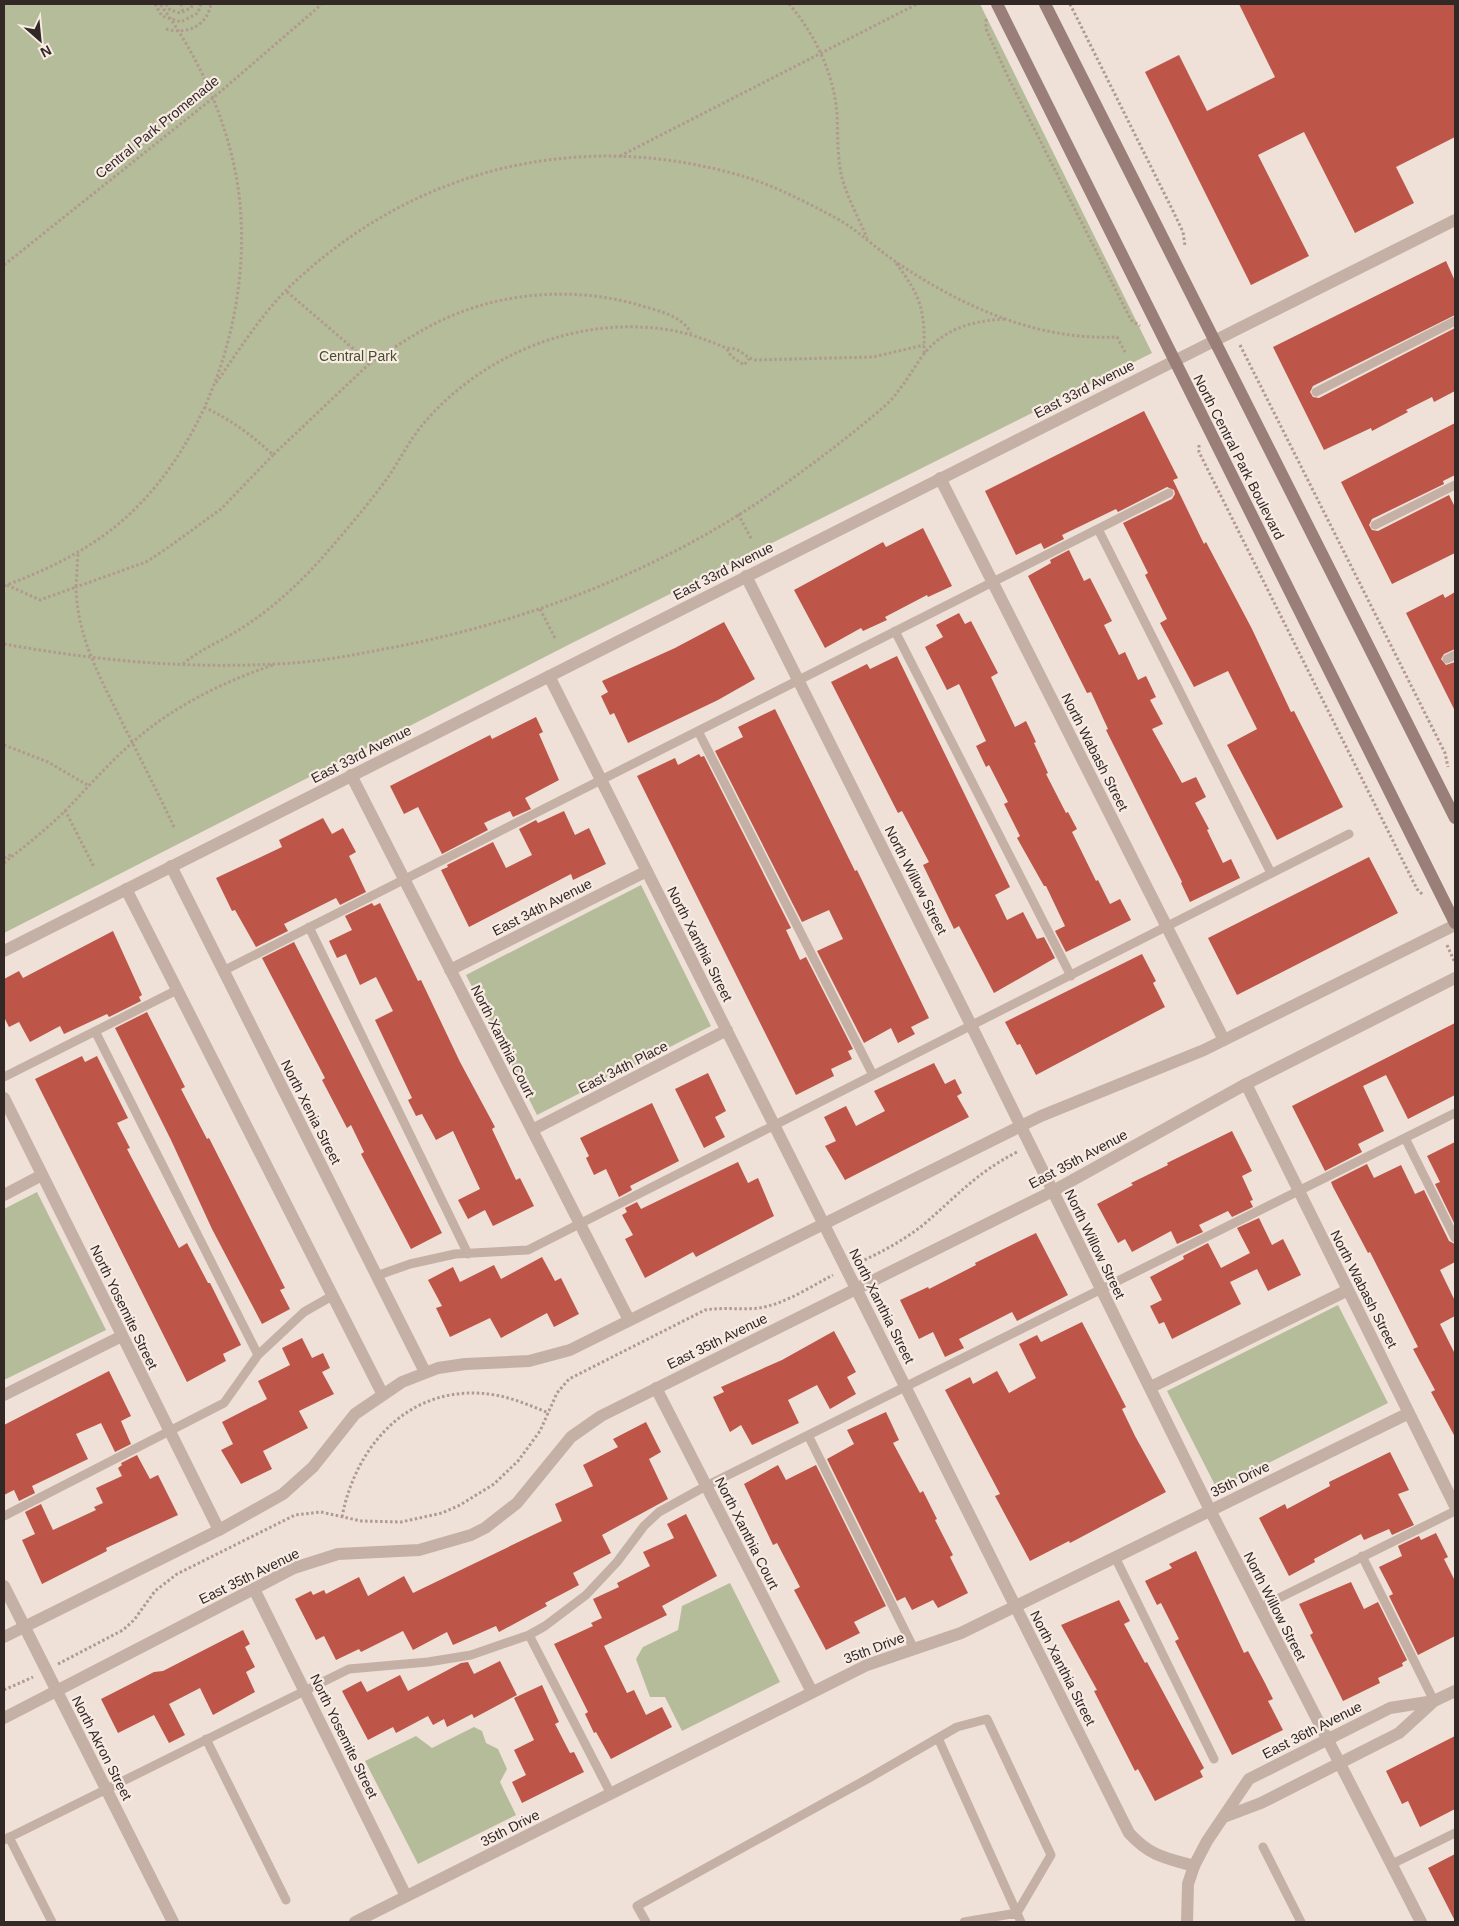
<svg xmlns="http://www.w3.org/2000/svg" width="1459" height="1926" font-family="Arial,sans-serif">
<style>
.green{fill:#b5bc99}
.building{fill:#bd5548}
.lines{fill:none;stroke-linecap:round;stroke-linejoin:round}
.path{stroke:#b1998f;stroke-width:3;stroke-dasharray:2.5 2.5;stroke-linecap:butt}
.service{stroke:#c5b0a5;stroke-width:9}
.minor{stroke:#c5b0a5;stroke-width:12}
.tertiary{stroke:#c5b0a5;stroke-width:12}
.secondary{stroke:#997f77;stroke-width:12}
.labels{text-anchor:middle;stroke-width:4.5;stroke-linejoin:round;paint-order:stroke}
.street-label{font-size:14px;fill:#322826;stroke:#f7ebe3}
.park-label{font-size:14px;fill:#464e2b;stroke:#f7ebe3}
</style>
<rect width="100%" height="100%" fill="#efe1d8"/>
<path class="green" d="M4,4h976l172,349 -578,289 -570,291z
M641,885l70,141 -174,89 -71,-140z
M37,1192l69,138 -102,50v-171z
M1338,1305l50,98 -171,86 -50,-98z
M730,1583l50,99 -98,49 -17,-34h-15l-14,-38 7,-12 35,-17 4,-24z
M474,1727l8,4 4,12 12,6 9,20 -7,13 16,33 -98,49 -53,-103 51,-25 16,12z"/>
<path class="building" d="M1239,4h216v133l-59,30 18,36 -59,30 -51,-101 -46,23 51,101 -58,29 -106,-213 34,-17 28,56 68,-34z
M1446,261l9,20v34l-142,71 -3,6 3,5 6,1 136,-70v63l-21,11 -2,-5 -26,13 2,2 -36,19 -1,-3 -47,22 -51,-103z
M1144,411l34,67 -5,2 31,64 2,-2 46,87 39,83 3,-1 49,96 -66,33 -50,-95 30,-16 -29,-58 -34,16 -34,-64 7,-4 -22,-44 3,-2 -25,-50 49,-24 3,-5 -1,-4 -7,-3 -49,25 -2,-3 -54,26 2,4 -20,10 -3,-6 -25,12 -31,-64z
M1455,423v52l-12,6 1,3 -72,35 -3,6 3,5 6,1 71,-36 6,12v46l-63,31 -51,-102z
M923,528l29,58 -24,11 -1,-2 -42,22 2,3 -24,11 -2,-3 -36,20 -31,-58 89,-48 3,5z
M1069,550l15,31 6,-3 22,43 -8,4 15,30 6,-3 13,28 8,-4 10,21 -6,3 13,24 -11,5 30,54 14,-6 10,20 -11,6 14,26 -2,1 16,33 8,-4 9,19 -50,24 -9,-19 1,-1 -76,-152 2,-1 -17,-37 -4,1 -59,-117 23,-13 -1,-3z
M1455,592v57l-11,5 -3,5 5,6 9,-3v49l-49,-98 37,-19 2,4z
M959,613l6,11 6,-3 27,52 -7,4 24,50 11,-6 10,21 -2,1 14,30 -2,1 20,39 2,-1 9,17 -5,3 24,49 2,-1 12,24 10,-5 11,21 -65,32 -11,-21 10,-5 -19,-40h-2l-27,-48 3,-2 -16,-32 4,-2 -19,-37 -3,2 -10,-21 10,-5 -27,-57 -12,6 -22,-43 18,-10 -7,-12z
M724,622l31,57 -37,21 -90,43 -14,-30 -4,2 -9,-19 7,-4 -6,-11 73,-33z
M897,656l113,231 -15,8 12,25 16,-8 14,27 7,-2 11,21 -61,35 -35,-67 -5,3 -31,-64 6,-3 -27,-51 -4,2 -67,-131 36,-18 3,5z
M775,709l80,162 2,-1 72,148 -18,9 4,7 -17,9 -7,-15 -27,15 -47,-92 26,-12 -14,-29 -27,12 -87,-171 28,-14 -5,-10z
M536,717l7,15 -4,2 20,46 -34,18 6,11 -18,8 -3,-6 -26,12 4,7 -46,24 -24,-47 -14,7 -14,-28 100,-51 2,4z
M699,754l2,3 3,-1 87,172 -5,2 14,30 6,-3 47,92 -5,2 4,8 -21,10 3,7 -38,19 -159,-319 38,-18 3,7z
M564,811l11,24 14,-7 17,36 -33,16 -2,-6 -102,53 -28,-57 7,-3 -1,-2 46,-23 13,26 26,-13 -13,-26 17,-9 2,3z
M323,818l9,16 11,-6 13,24 -7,4 17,36 -26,13 -4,-7 -52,26 4,7 -32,16 -21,-37 -3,1 -16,-33 66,-31 -3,-7z
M1369,857l29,56 -161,82 -29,-57z
M372,903l2,3 6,-3 38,78 3,-1 39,82 35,65 -3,2 24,51 4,-2 14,28 -41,20 -8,-16 -17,9 -10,-19 22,-11 -27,-58 -17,9 -14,-26 -6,2 -8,-16 4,-2 -37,-78 18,-9 -17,-34 -16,8 -14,-31 -9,4 -8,-17 23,-11 -7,-14z
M113,931l29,64 -3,2 2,4 -32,16 -2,-3 -43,20 -4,-8 -30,16 -11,-20 -10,5 -5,-10v-38l15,-8 4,7z
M294,942l148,291 -31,16 -50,-95 3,-2 -13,-27 -4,3 -25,-48 3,-2 -63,-120z
M1142,954l14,27 -3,2 12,24 -129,68 -16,-31 -3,1 -12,-23z
M147,1012l38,75 -4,2 26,50 2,-1 76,150 -5,2 10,19 -28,15 -50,-95 -41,-89 -56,-112z
M1455,1023v72l-47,24 -22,-44 -23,11 21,45 -26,13 4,8 -37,19 -33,-65z
M82,1056l3,6 12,-6 31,62 -11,5 13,25 -3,1 52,99 8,-5 21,40h2l31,62 -18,9 3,7 -39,21 -152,-303z
M934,1063l11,21 10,-5 7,14 -5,3 12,21 -124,63 -20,-34 11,-5 -12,-24 22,-11 10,20 29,-15 -11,-20z
M708,1073l18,38 -11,6 10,20 -21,11 -29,-59z
M652,1103l27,58 -49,25 2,4 -13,7 -13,-28 -12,6 -8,-17 3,-2 -9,-18z
M1232,1131l20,40 -10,5 11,24 -3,1 3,6 -21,10 -4,-6 -29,14 4,7 -26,12 -6,-13 -39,21 -7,-13 -7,4 -21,-39 36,-19 -2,-2 37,-18 -1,-2z
M1455,1142v83l-20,-41 5,-2 -13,-26z
M738,1162l10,21 10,-5 16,38 -78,41 -3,-5 -48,26 -20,-39 8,-4 -11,-20 5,-3 -2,-4 12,-6 4,7z
M1367,1164l7,14 27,-13 14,29 9,-4 25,51 6,3v18l-15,8 15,31v15l-15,8 15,30v83l-24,-45 4,-2 -22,-41 5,-2 -48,-95 -2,1 -35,-66 -2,-5z
M1259,1218l13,27 11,-6 18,36 -33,16 -11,-22 -27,13 11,22 -69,35 -8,-17 -5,2 -9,-18 12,-6 -12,-23 34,-18 -1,-3 25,-13 13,25 29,-15 -13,-25z
M1036,1233l32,62 -51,26 -5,-9 -53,27 5,9 -19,9 -12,-25 -14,7 -19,-39 28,-13 1,2 47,-24 -1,-2z
M542,1257l13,24 6,-3 18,36 -25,13 -7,-14 -46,25 -11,-20 -40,19 -14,-29 6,-2 -14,-26 25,-13 7,15 34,-17 7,14z
M1082,1322l44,85 -4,2 13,27 31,56 -96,51 -1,-2 -39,20 -35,-65 5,-2 -55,-104 25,-13 3,7 24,-13 12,22 27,-15 -17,-34 18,-9 4,7z
M834,1331l22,41 -9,5 9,17 -26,15 -13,-24 -29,15 11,23 -47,22 -11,-20 -11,7 -17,-35 11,-5 -3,-5 61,-27z
M302,1338l10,20 11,-5 7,15 -8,4 12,22 -35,17 9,17 -45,23 9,18 -31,15 -20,-34 12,-6 -11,-22 45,-23 -9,-18 32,-16 -8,-17z
M109,1371l22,45 -10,5 10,23 -16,8 -14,-29 -25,11 12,25 -56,27 3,7 -16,8 -5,-11 -10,5v-70z
M886,1412l13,28 -6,3 27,50 3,-2 14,28 -2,1 18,35 -3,2 18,36 -30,15 -5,-8 -21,10 -7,-13 -8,4 -70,-142 27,-15 -7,-14z
M646,1422l15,30 -12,7 19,40 -66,36 9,18 -38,20 6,12 -34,18 2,3 -48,26 -3,-6 -43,19 -6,-13 -34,18 -10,-19 -42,21 -2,-3 -23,11 -12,-24 -8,4 -21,-41 16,-8 2,4 11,-5 2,4 33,-17 9,19 36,-20 9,17 149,-72 -7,-17 38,-18 -10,-21 35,-18 -5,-8z
M1390,1452l19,38 -11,4 16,31 -22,10 -3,-6 -25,11 -3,-6 -47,25 1,3 -26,14 -30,-58 26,-14 2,5 43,-23 -1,-4z
M137,1455l13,24 8,-4 20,40 -72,33 1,3 -65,33 -20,-44 13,-6 -10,-22 16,-8 12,26 43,-20 -2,-3 9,-4 -7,-15 26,-12 -4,-8 4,-3 -1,-2z
M778,1465l8,15 30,-15 70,141 -32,16 6,11 -34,17 -32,-60 6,-3 -23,-44 -4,2 -29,-61z
M686,1514l31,62 -55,30 5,9 -63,31 23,47 7,-3 12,25 16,-8 10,20 -61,32 -15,-27 -2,1 -9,-19 3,-2 -34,-68 39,-18 -2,-3 11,-5 -9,-19 26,-12 -2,-4 33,-17 -7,-14 31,-14 -7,-14z
M1436,1533l12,24 -4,2 11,22v55l-37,19 -29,-59 4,-2 -14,-27 23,-11 -4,-10 21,-10 2,4z
M1196,1551l48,102 4,-2 17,32 8,16 -5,2 15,29 -51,25 -57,-114 4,-2 -18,-36 -4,2 -12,-24 27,-13 -3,-4z
M1351,1582l13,27 14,-7 29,58 -5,3 1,3 -25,12 2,5 -37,18 -33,-66 3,-2 -14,-29z
M1119,1600l11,21 -6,3 21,39 2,-1 57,106 -4,3 3,6 -48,24 -17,-32 -3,2 -41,-80 3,-1 -36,-65z
M243,1630l7,14 -5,3 10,20 -9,5 9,20 -42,23 -13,-27 -31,16 16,31 -16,8 -15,-28 -36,18 -17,-34 53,-27 9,-1z
M500,1661l17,34 -43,23 -2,-4 -25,13 -3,-8 -11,6 -5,-9 -32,17 -3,-6 -25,13 -26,-49 19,-10 6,11 33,-17 8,16 53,-28 7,-1 6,12z
M542,1685l17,37 -4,2 15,29 4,-1 10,20 -62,31 -10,-21 14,-7 -12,-25 20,-10 -20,-42z
M1455,1736v73l-35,18 -12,-26 -6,3 -16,-33z
M1455,1854v67l-27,-53z"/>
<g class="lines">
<path class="path" d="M155,4l7,12 19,6 17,-9 3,-9
M166,4l4,6 10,3 11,-5 2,-4
M181,4l2,8
M789,4c26,30 45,70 48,110 1,21 0,43 5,64 6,21 17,41 25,60
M1070,4l103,207 10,21 2,14
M986,19v10l23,50 122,241 9,6
M166,29c21,6 41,-3 45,-25
M620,156l297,-152
M896,263c26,35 29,48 28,91
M4,265l209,-167 109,-94
M1240,345l205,408 3,14
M727,349l4,7 13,9 5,-6
M370,363c27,-17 55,-37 86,-49 57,-23 124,-26 183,-9 19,6 42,10 52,28
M216,383c25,-36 50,-76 83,-105 120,-110 279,-148 436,-104 34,9 67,26 99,43 23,12 41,31 62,45 65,44 142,79 221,75l8,15
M204,407c27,13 48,28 69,48l97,-92 -84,-72
M1199,445v7l218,437 6,6
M738,514l14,26
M7,585l33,15 36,-13 2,-34
M4,586c43,-16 83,-35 118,-65 92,-80 136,-227 114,-346 -12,-62 -39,-121 -76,-171
M540,609l15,29
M4,644c89,16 179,25 270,20 37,-1 75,-8 110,-15 142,-26 280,-79 398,-163 36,-26 72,-53 105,-82 15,-15 24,-32 36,-49 21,-27 52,-35 84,-36
M183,664c15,-13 32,-20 49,-30 33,-19 63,-46 89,-75 22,-25 45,-52 65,-79 13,-18 23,-40 38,-57 58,-68 150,-106 239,-94 23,3 41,10 61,18 4,2 8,1 11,2 8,3 12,9 20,11l118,-3 51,-12
M4,745l44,17 41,24
M65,810l29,57
M174,827c-17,-36 -35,-71 -53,-107 -21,-43 -44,-83 -45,-133l70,-25 20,-13 55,-40 52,-54
M4,858l9,-4
M4,863c21,-17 44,-35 63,-54 22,-23 43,-47 67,-68 40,-35 89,-59 139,-76
M1447,945l8,18
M860,1262c22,-10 44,-22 63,-37 34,-29 53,-52 94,-73
M342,1517c14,-74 71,-136 153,-122 18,3 36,11 54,18
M58,1664l65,-34 11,-10 21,-29 22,-17 118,-59 26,-3 40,9 40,1 41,-9 18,-8 34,-21 24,-23 22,-30 17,-38 12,-14 136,-69c18,-3 36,0 54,-2 26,-4 51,-21 74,-33
M4,1690l29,-13"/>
<path class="service" d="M1316,392l139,-71
M1375,525l80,-40
M1098,529l173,344
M895,631l176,345
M1447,659l8,-4
M698,731l175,344
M309,927l159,327
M223,971l946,-478
M95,1031l163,324
M4,1077l173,-87
M1405,1138l50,100
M376,1276l34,-12 45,-10 73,-4 821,-416
M808,1435l106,214
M4,1516l220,-113 34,-48 46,-43 28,-16
M1362,1556l72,145
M1115,1557l99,202
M1259,1608l196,-97
M529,1635l82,159
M938,1738l83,184
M206,1739l80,161
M9,1837l43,85
M4,1840l345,-171 79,-7 43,-7 58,-20 16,-9 41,-31 31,-33 27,-36 15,-14 47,-26 749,-373
M1263,1847l38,75
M1392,1864l63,-31
M646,1922l-9,-16 232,-128 88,-51 30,-8 64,136 -34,58
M964,1922l53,-9"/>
<path class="minor" d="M1214,341l241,-121
M940,478l284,562
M746,576l225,449 239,485 211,412
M549,676l580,1157c21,23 36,25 65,33
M351,775l278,545
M171,866l254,506
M126,889l256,504
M450,970l197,-99
M1246,1084l209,422
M4,1098l215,432
M532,1130l195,-100
M4,1195l38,-20
M1151,1387l197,-97
M656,1388l156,304
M4,1395l118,-59
M4,1586l169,336
M254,1589l152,307
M355,1922l512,-257 94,-32 448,-220"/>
<path class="tertiary" d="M4,951l1210,-610
M4,1637l215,-107 64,-36 30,-27 42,-53 47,-32 36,-14 27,-4 64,-3 41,-11 471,-234 163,-66 251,-125
M4,1718l290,-150 44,-14 81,-4 52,-15 14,-7 32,-25 54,-66 30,-21 452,-225 193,-107 209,-106
M1224,1817l37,-14 138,-70 35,-32 21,-10
M1187,1922l1,-38 6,-18 13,-25 42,-62 141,-71 44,-7"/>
<path class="secondary" d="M997,4l458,919
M1045,4l410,814"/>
</g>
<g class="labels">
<g class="street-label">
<text transform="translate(157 127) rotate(-39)" y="5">Central Park Promenade</text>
<text transform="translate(1084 389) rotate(-27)" y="5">East 33rd Avenue</text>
<text transform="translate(1239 457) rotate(63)" y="5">North Central Park Boulevard</text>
<text transform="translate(723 571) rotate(-27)" y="5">East 33rd Avenue</text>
<text transform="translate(1095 752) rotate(63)" y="5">North Wabash Street</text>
<text transform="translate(361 754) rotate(-27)" y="5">East 33rd Avenue</text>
<text transform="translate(916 880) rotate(63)" y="5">North Willow Street</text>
<text transform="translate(542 907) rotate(-27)" y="5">East 34th Avenue</text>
<text transform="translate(700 944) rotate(63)" y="5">North Xanthia Street</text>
<text transform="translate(503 1041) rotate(63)" y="5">North Xanthia Court</text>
<text transform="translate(623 1067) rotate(-27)" y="5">East 34th Place</text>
<text transform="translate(311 1112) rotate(63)" y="5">North Xenia Street</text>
<text transform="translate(1078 1159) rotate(-28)" y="5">East 35th Avenue</text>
<text transform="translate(1095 1244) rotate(64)" y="5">North Willow Street</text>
<text transform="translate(1364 1289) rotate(63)" y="5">North Wabash Street</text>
<text transform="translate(882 1306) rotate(63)" y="5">North Xanthia Street</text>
<text transform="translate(124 1307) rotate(64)" y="5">North Yosemite Street</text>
<text transform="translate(717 1341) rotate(-26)" y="5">East 35th Avenue</text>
<text transform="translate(1240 1479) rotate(-26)" y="5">35th Drive</text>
<text transform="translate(747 1533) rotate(63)" y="5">North Xanthia Court</text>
<text transform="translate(249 1576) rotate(-26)" y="5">East 35th Avenue</text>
<text transform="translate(1275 1606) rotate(63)" y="5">North Willow Street</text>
<text transform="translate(874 1648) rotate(-21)" y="5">35th Drive</text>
<text transform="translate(1063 1668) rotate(63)" y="5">North Xanthia Street</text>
<text transform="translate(1312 1730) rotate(-27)" y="5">East 36th Avenue</text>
<text transform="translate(344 1736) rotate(64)" y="5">North Yosemite Street</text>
<text transform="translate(102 1748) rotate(63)" y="5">North Akron Street</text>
<text transform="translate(510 1828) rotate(-27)" y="5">35th Drive</text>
</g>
<g class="park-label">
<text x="358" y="361">Central Park</text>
</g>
</g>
<rect width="1459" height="1926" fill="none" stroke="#322826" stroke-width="10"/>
<g transform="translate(40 40) rotate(153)" stroke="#f7ebe3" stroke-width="4" paint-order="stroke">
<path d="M0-4L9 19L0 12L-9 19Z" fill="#322826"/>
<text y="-8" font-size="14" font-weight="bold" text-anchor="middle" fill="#322826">N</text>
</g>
</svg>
